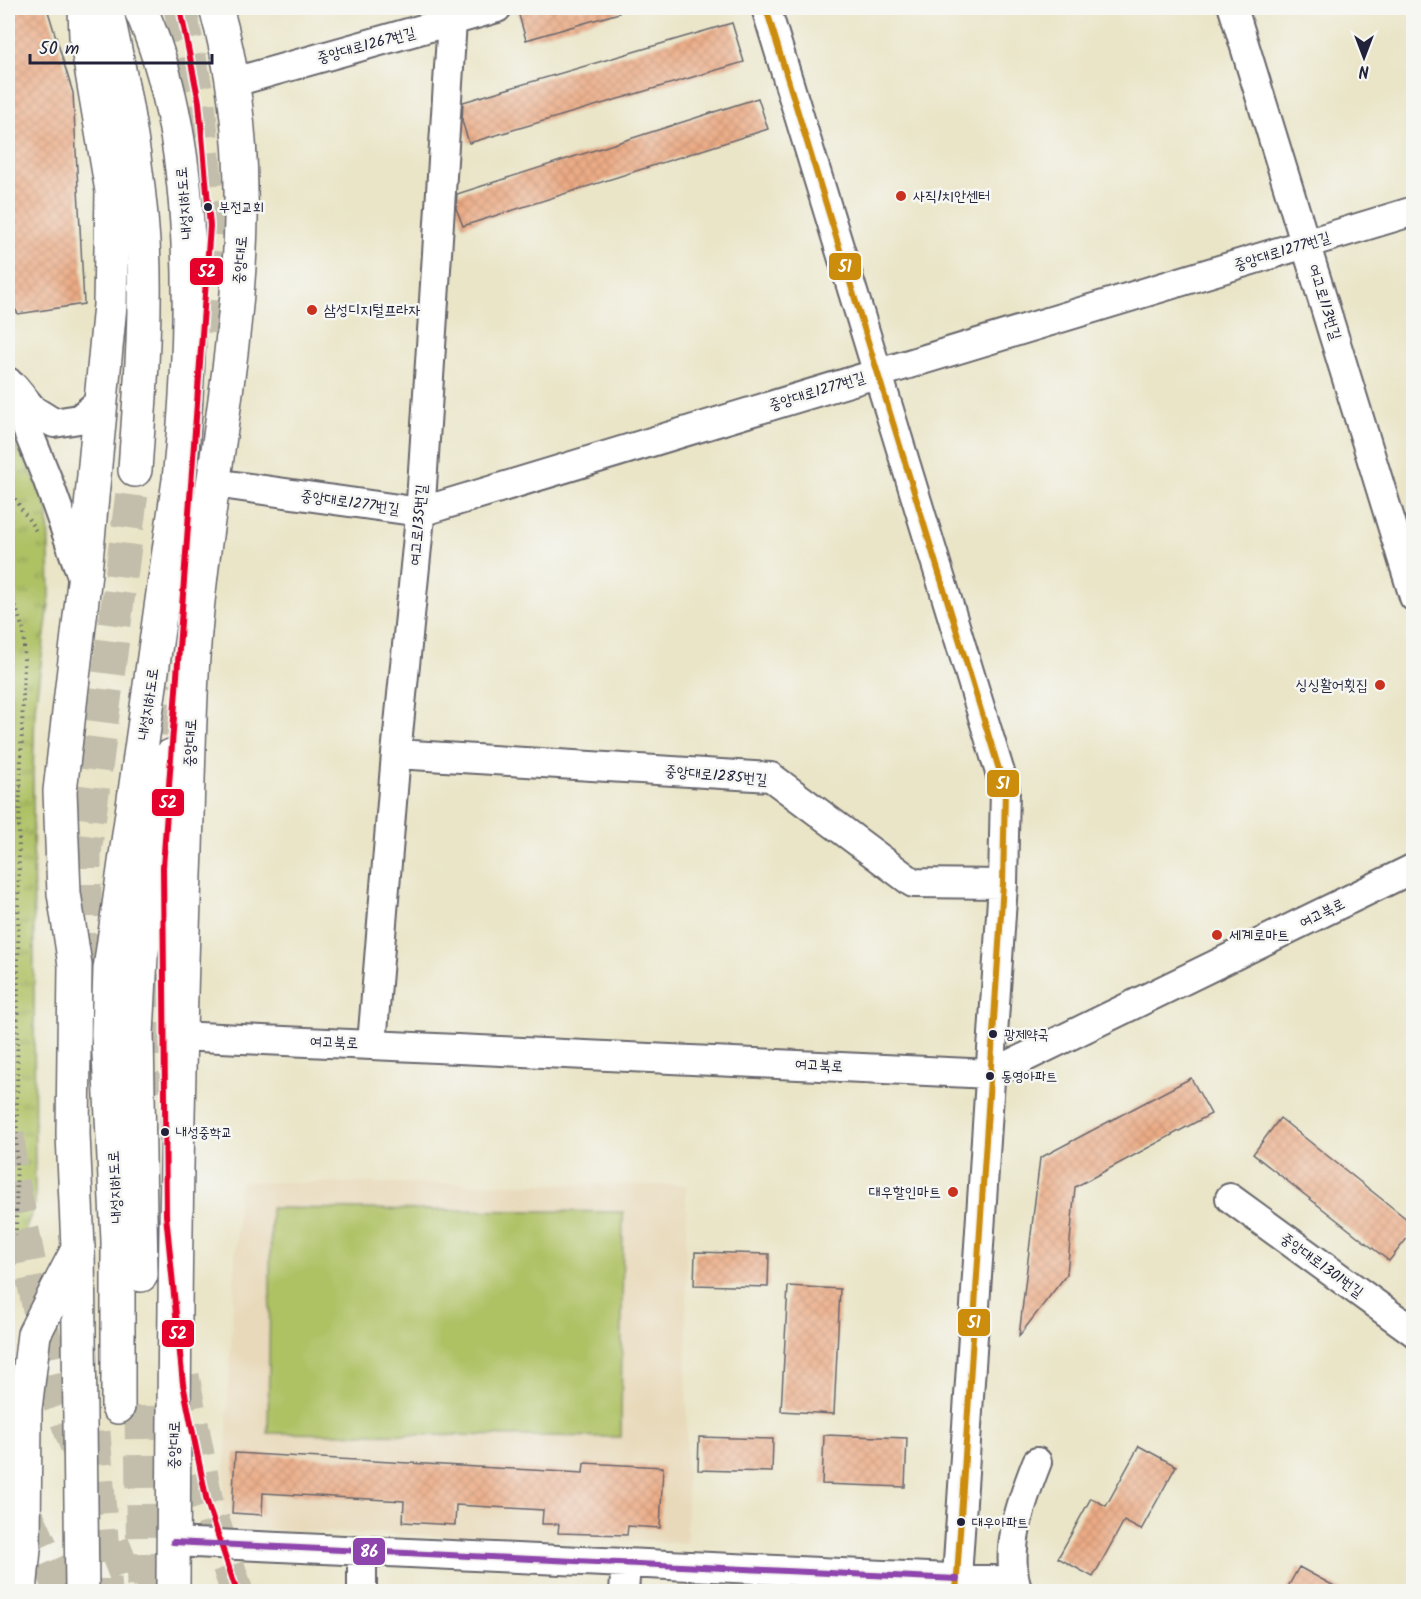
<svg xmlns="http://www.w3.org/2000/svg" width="1421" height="1599" font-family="Kalam,'Poor Story',sans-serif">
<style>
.built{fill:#e8d9ba}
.grass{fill:#aec164;stroke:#687250;stroke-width:1.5}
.park{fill:url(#park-tufts);stroke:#687250;stroke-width:1.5}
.building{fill:url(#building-cross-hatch)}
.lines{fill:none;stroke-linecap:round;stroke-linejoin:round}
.major-tunnel{stroke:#c2beab;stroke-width:33;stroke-dasharray:33 16;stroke-linecap:butt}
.highway-tunnel{stroke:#c2beab;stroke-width:33;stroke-dasharray:33 16;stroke-linecap:butt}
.minor-casing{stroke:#68666c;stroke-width:32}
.major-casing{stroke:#68666c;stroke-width:36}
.highway-casing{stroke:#68666c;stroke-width:36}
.path{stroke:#68666c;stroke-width:4;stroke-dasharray:1.5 4.5;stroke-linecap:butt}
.minor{stroke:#fff;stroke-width:28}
.major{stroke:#fff;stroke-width:33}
.highway{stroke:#fff;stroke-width:33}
.path-bridge{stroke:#68666c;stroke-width:4;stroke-dasharray:1.5 4.5;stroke-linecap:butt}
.bus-1-casing{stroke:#f6f6f2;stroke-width:10}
.bus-2-casing{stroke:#f6f6f2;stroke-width:10}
.bus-3-casing{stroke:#f6f6f2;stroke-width:10}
.bus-1{stroke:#e4002b;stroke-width:6}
.bus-2{stroke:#cc8c0c;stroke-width:6}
.bus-3{stroke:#8e44ad;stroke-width:6}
.poi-dot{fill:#c8321e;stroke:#f6f6f2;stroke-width:2}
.bus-dot{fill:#22223b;stroke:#f6f6f2;stroke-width:2}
.labels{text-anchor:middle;stroke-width:5;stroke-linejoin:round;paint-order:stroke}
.bus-label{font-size:14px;fill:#22223b;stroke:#f6f6f2;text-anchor:start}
.street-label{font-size:15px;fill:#22223b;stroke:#f6f6f2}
.poi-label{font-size:15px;fill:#22223b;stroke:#f6f6f2;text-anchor:start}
.line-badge{stroke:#f6f6f2;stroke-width:2}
.badge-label{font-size:16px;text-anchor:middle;font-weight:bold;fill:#fff}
</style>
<defs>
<pattern id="park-tufts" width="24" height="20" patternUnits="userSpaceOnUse" patternTransform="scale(1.5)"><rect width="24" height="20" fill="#aec164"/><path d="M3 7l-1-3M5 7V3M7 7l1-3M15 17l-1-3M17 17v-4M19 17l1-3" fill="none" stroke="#8d9c54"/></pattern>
<pattern id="building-cross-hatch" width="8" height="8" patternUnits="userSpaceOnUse" patternTransform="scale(1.5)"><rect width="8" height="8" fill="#ebab85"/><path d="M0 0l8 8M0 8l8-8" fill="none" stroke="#c99374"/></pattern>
</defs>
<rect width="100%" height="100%" fill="#f6f6f2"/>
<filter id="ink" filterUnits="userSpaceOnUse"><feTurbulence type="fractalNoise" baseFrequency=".0167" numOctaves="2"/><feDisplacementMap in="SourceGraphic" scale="12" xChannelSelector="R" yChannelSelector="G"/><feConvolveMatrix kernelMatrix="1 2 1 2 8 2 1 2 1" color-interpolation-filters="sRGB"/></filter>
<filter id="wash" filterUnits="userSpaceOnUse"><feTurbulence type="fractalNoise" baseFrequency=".008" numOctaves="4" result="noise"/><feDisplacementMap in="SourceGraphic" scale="24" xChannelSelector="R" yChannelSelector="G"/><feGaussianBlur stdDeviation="1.35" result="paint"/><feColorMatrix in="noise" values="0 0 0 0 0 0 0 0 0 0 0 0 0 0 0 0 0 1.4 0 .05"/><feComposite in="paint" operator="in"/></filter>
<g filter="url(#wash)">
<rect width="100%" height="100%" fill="#eae5c7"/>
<path class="built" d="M239,1182l447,3 1,358 -465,-14z"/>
<path class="grass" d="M271,1208l352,4 -2,225 -353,-4z"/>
<path class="park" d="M8,434l20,31 20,45 2,86 -15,112 -2,67 2,428 -27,76z"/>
<g id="blocks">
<path class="building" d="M8,8h39l26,85 11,211 -66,10 -10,-17z
M517,8h101l1,5 -93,27z
M732,23l12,39 -275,81 -7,-22 1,-19z
M758,98l10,31 -305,97 -7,-18 1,-14z
M1191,1078l20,36 -136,73 -8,87 -48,62 21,-178z
M1280,1118l133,106v7l-24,30 -136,-107z
M695,1252l74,2 -1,33 -74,-2z
M788,1286l52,3 -6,125 -53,-3z
M824,1435l83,3 -2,49 -83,-3z
M699,1437l74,2 -1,33 -74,-2z
M1139,1446l37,20 -35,64 -17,-9 -31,56 -35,-19 33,-60 15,8z
M235,1453l348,20 1,-10 79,4 -3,61 -32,-2 -1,9 -69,-2 1,-9h-17l1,-14 -87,-5 -1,20 -52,-3 1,-21 -141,-8 -1,22 -30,-2z
M1299,1567l46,25h-60z"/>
</g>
</g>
<g filter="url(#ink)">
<use href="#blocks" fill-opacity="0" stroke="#68666c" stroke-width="1.5"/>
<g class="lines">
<path class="major-tunnel" d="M141,1406l2,186"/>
<path class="highway-tunnel" d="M180,8l19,94 11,124 -8,108
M181,618l9,-119
M169,785l7,-101
M163,876v215
M85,966v-113l50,-383
M8,1133l3,38 45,223 24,61
M183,1376l24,126 30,90
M94,1432l12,160
M8,1473l54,119
M113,1543l19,49"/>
<g class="minor-casing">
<path id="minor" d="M766,8l239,781 -2,95 -47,708
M1233,8l181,589
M234,82l263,-74
M8,382l40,99 35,98
M14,387l19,23 21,13 25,-4 22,-18
M214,483l206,29 994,-301
M396,754l375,23 142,106 90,1
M178,1036l813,38 423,-206
M372,1044l24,-290 24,-237 32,-496 -6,-13
M1230,1198l184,134
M173,1542l841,39
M362,1551v41
M624,1592l2,-29
M1018,1592c-15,-41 4,-92 19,-130"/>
</g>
<g class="major-casing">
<path id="major" d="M141,1275l-4,-241 4,-77 30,-201
M118,1407v-166l-10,-207 2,-65 69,-489c15,-145 22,-338 -39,-472
M20,1592l4,-43 1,-140 9,-75 42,-81
M82,1592l-4,-344 -5,-114 2,-169 -11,-72 -4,-102 24,-209 26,-277 2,-114 -26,-154 -1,-29
M173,1592c1,-248 3,-496 13,-743 2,-64 3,-128 7,-192 15,-216 85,-435 23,-649"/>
</g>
<g class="highway-casing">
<path id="highway" d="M106,8c17,77 32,155 37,234 4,75 -3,153 -8,228"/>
</g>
<path class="path" d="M8,489l29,43
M8,583l16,50v31l-5,161 -3,410
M8,910h11"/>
<use href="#minor" class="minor"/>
<use href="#major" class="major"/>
<use href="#highway" class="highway"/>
<path class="path-bridge" d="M8,786h18"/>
<g class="bus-1-casing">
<path id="bus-1" d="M180,8l19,94 11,124 -47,641 3,348 17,169 24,118 30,90"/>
</g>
<g class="bus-2-casing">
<path id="bus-2" d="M766,8l239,781 -2,95 -47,708"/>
</g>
<g class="bus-3-casing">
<path id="bus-3" d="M173,1542l784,37"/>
</g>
<use href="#bus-1" class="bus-1"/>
<use href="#bus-2" class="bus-2"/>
<use href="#bus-3" class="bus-3"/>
</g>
</g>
<g class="poi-dot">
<circle cx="901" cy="196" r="6"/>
<circle cx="312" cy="310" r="6"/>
<circle cx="1380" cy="685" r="6"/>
<circle cx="1217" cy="935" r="6"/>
<circle cx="953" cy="1192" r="6"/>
</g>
<g class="bus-dot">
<circle cx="208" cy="207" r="5"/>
<circle cx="993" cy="1034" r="5"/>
<circle cx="990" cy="1076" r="5"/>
<circle cx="165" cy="1132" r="5"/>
<circle cx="961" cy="1522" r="5"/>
</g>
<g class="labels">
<g class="bus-label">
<text x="219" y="212">부전교회</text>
<text x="1004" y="1039">광제약국</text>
<text x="1001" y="1081">동영아파트</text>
<text x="176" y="1137">내성중학교</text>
<text x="972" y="1527">대우아파트</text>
</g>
<g class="street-label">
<text transform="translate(366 45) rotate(-15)" y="5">중앙대로1267번길</text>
<text transform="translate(184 203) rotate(-95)" y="5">내성지하도로</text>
<text transform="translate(1282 251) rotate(-17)" y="5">중앙대로1277번길</text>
<text transform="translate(240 260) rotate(-86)" y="5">중앙대로</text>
<text transform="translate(1325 302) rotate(73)" y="5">여고로113번길</text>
<text transform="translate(817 391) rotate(-17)" y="5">중앙대로1277번길</text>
<text transform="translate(350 502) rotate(8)" y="5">중앙대로1277번길</text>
<text transform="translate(418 525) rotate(-85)" y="5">여고로135번길</text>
<text transform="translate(148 704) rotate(-82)" y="5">내성지하도로</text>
<text transform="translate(190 743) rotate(-88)" y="5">중앙대로</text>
<text transform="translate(716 775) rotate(5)" y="5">중앙대로1285번길</text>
<text transform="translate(1322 913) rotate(-26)" y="5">여고북로</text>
<text transform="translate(334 1042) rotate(2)" y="5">여고북로</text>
<text transform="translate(819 1065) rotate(3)" y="5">여고북로</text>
<text transform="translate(115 1187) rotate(-93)" y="5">내성지하도로</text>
<text transform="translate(1322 1265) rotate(36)" y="5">중앙대로1301번길</text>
<text transform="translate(174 1445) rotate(-89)" y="5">중앙대로</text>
</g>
<g class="poi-label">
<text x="913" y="201">사직1치안센터</text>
<text x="324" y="315">삼성디지털프라자</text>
<text x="1368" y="690" text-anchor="end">싱싱활어횟집</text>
<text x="1229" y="940">세계로마트</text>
<text x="941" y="1197" text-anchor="end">대우할인마트</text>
</g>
</g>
<g class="line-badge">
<rect x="828" y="252" width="34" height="29" rx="6" fill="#cc8c0c"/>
<rect x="189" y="257" width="35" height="29" rx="6" fill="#e4002b"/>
<rect x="986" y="769" width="34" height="29" rx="6" fill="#cc8c0c"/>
<rect x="151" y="788" width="34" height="29" rx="6" fill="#e4002b"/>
<rect x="957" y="1308" width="34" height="29" rx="6" fill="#cc8c0c"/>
<rect x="161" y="1319" width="34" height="29" rx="6" fill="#e4002b"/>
<rect x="352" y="1537" width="34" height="29" rx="6" fill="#8e44ad"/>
</g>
<g class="badge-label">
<text x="845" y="272">51</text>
<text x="207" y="277">52</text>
<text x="1003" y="789">51</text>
<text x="168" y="808">52</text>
<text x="974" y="1328">51</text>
<text x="178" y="1339">52</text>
<text x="369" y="1557">86</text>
</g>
<rect width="1421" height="1599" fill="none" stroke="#f6f6f2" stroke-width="30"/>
<g transform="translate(1364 57) rotate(180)" stroke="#f6f6f2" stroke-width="4.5" paint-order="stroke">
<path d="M0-4.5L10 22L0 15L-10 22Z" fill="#22223b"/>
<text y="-9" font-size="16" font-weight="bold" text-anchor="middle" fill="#22223b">N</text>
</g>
<path d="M30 54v9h182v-9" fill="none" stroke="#22223b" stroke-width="3"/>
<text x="39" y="54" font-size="18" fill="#22223b" stroke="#f6f6f2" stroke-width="4.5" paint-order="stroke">50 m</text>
</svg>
